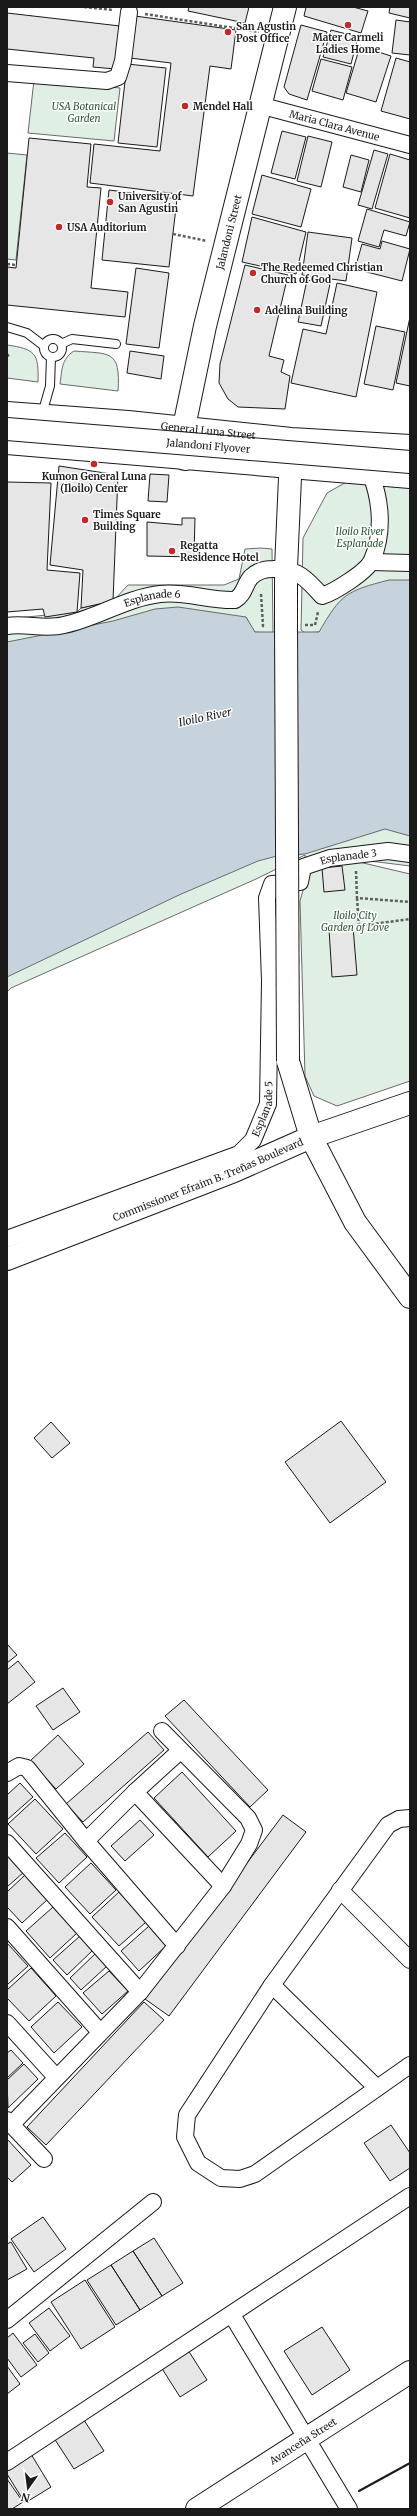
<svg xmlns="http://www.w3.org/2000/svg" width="417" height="2516" font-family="Merriweather,serif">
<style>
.green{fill:#e0efe3;stroke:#6a6a6a}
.water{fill:#c6d2dc;stroke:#6a6a6a}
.building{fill:#e6e6e6;stroke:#1a1a1a}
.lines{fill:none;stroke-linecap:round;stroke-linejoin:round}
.lane-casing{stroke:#1a1a1a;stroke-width:10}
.street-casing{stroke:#1a1a1a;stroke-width:18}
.secondary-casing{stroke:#1a1a1a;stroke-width:24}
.path{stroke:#5f5f5f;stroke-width:2.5;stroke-dasharray:3 2;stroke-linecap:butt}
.lane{stroke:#fff;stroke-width:8}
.street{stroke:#fff;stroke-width:16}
.secondary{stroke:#fff;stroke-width:22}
.secondary-bridge-casing{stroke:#1a1a1a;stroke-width:24;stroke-linecap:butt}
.highway-bridge-casing{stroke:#1a1a1a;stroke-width:24;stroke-linecap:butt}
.secondary-bridge{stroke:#fff;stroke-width:22}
.highway-bridge{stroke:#fff;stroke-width:22}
.wall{stroke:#1a1a1a;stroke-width:2}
.poi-dot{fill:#c62828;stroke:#fff;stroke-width:1.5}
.labels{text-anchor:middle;stroke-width:3;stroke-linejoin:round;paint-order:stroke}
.poi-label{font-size:10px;font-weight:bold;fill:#1a1a1a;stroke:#fff;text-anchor:start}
.park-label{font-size:10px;font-style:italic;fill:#2b5a34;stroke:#fff}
.street-label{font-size:10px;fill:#1a1a1a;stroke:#fff}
.water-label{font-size:11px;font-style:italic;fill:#1a1a1a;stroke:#fff}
</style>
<rect width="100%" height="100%" fill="#fff"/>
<path class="green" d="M34,80l86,8 -6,53 -86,-8z
M7,153l20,2 -11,105 -9,-1z
M7,345c28,4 32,8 31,37l-31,-4z
M74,351c35,3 47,-2 44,40l-58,-7c2,-13 1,-25 14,-33z
M350,480l32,6 28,1v98l-91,47 -14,1 -4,-3 2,-92 24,-45z
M261,548l11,1 1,84 -19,-1 -8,-15 -239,32v-30l70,-7 4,-4 32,-7 15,-16h96l15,-6 6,-30z
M410,814v52l-72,-9 72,17v207l-73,25 -23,-10 -9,-20 -5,-175 7,-25 -2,-21 -49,24 -245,109 -4,4v-74z"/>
<path class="water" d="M389,580h21v256l-25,-7 -80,25 -28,2 -19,5 -79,34 -172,82v-335l106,-21 42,-12 23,-2 68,10 9,15h64c22,-38 27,-41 70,-52z"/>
<path class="building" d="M189,7h60l-4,16 -57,-12z
M306,7h47l15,4 -7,22 -57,-17z
M390,7h20v11l-21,-5z
M7,13l113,13 -5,43 -22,-2 1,-9 -87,-9z
M135,16l101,14 -5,39 -21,-3 -17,130 -103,-13 4,-39 66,7 11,-88 -41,-5z
M396,20l14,2v33l-18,-2z
M301,25l26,7 -20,68 -18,-6 -5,-7z
M331,30l27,7 -7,27 -28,-7z
M360,46l31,10 -15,46 -30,-9z
M396,58l14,4v57l-29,-8z
M321,59l31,8 -9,33 -31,-9z
M127,64l39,4 -9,79 -39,-4z
M282,131l24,6 -11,42 -24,-6z
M308,136l24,6 -11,45 -24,-6z
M29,138l62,6 -4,43 14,1 -10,100 37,4 -3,25 -118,-12v-38l9,1z
M374,150l14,4 -16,55 -14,-4z
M390,154l20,6v58l-35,-10z
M351,155l18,5 -8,32 -18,-5z
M262,175l49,14 -10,38 -49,-13z
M109,190l68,9 -8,68 -67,-7z
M367,209l43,13 -4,14 -22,-6 -5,17 -21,-6z
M252,217l54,15 -10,42 -54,-12z
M308,232l44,6 -6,43 -44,-6z
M382,241l28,8 -8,32 -47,-12 7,-25 18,5z
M245,265l43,10 -19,81 15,4 -3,12 9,4 -5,33 -47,-2 -10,-8 -9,-16 1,-19z
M136,268l33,5 -10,75 -33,-4z
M307,280l23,4 -9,42 -23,-4z
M337,283l40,9 -21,105 -65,-14 12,-54 23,5z
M410,317v69l-14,-3z
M376,326l29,6 -12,58 -29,-6z
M130,351l34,5 -3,23 -34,-6z
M59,466l59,9 -5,126 -32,7 2,-38 -33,-5z
M150,474l19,1 -2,27 -19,-1z
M7,482l44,1 -4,87 33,3 -3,39 -32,5 -2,-8 -36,3z
M182,518h13l-1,39 -47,-1v-34l35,3z
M342,866l3,24 -21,2 -2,-24z
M353,927l4,48 -25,2 -3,-48z
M341,1421l45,61 -56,41 -45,-61z
M51,1422l19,21 -18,15 -18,-20z
M7,1644l10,11 -10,8z
M18,1661l17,21 -28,22v-34z
M63,1688l17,24 -27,18 -17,-24z
M184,1700l84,90 -18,17 -85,-91z
M148,1732l16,18 -81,72 -17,-18z
M58,1735l26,29 -28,25 -26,-28z
M182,1772l54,59 -28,26 -54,-59z
M20,1783l13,14 -26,23v-25z
M35,1799l28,30 -27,25 -28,-30z
M283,1815l23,17 -137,184 -24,-17z
M140,1820l14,15 -29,26 -14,-15z
M65,1833l22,24 -28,26 -23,-25z
M7,1854l17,18 -17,15z
M91,1863l25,27 -26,24 -25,-27z
M25,1875l23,24 -26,24 -15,-16v-15z
M119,1892l27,30 -27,24 -27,-29z
M53,1907l24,26 -27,25 -24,-27z
M149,1926l18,19 -28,26 -18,-20z
M80,1936l13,14 -26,25 -14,-15z
M7,1943l21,23 -21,19z
M95,1954l12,12 -26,24 -11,-12z
M31,1968l25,28 -27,25 -22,-23v-8z
M109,1971l19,20 -26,23 -19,-21z
M58,2002l24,25 -28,26 -23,-26z
M144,2002l20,18 -118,125 -19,-18z
M11,2050l12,13 -16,15v-25z
M24,2064l14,15 -30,29 -1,-28z
M391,2125l19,28v15l-20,13 -26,-38z
M7,2139l24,26 -19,17 -5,-5z
M43,2217l23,32 -32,23 -23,-33z
M154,2238l29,45 -21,13 -29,-45z
M11,2242l16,27 -20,11v-36z
M133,2251l29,45 -22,14 -29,-45z
M111,2265l29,45 -24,15 -29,-45z
M85,2280l30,47 -34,22 -30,-47z
M49,2308l21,28 -20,15 -21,-28z
M322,2327l28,43 -38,25 -28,-44z
M13,2333l24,32 -16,12 -14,-19v-20z
M35,2334l14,19 -11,9 -15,-19z
M188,2350l19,30 -27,17 -19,-30z
M7,2366l13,18 -13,10z
M82,2417l22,34 -30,18 -22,-34z
M31,2454l20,33 -26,16 -18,-29v-5z
M7,2479l16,23 -11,7h-5z"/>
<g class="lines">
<g class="lane-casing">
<path id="lane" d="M7,327l20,6 17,13
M44 348a9 9 0 1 1 18 0a9 9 0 1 1-18 0Z
M61,344l11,-5 44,5
M42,414l8,-28 1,-29"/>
</g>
<g class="street-casing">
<g id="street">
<path d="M7,73l100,8 11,-4 5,-16 6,-49"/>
<path id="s1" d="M259,105l151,40"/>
<path d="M372,562l38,1"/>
<path id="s2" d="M7,626c19,-3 38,4 57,-1 33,-7 62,-27 96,-31 25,-3 50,7 75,6 10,-6 9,-15 16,-23 6,-6 14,-8 22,-8 24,-1 34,10 49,27 12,-4 45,-24 50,-36 12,-27 9,-59 -1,-85"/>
<path id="s3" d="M7,1239l232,-85 14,-14 15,-36 2,-123 -3,-83 5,-14 28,-2 3,-15 27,-9 25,-3 33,-4 22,3"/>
<path d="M7,1773l12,-7 8,2 59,73 91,105"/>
<path d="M135,1792l45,-41"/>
<path d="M410,1818l-11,1 -11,6 -116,160 -85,130 -2,22 13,26 23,15 19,1 15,-5 155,-109"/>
<path d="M86,1841l49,-49 88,94"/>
<path d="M7,1843l133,149"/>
<path d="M340,1890l70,70"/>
<path d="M7,1927l93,105"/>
<path d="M272,1985l105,103"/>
<path d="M7,2023l49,54"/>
<path d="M7,2120l37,39"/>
<path d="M11,2125l129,-133 83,-106 26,-42 5,-14 -6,-12 -86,-87"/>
<path d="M232,2315l117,194"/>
<path d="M7,2320l146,-118"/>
<path d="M7,2462l403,-266"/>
</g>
</g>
<g class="secondary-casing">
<g id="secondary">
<path id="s4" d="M7,413l121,9 163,17 119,7"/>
<path d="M7,443l403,34"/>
<path id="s5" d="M185,459l-1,-32 21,-101 80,-319"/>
<path d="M286,620v-52l5,-113"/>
<path d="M288,1061l23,76 44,85 55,75"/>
<path id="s6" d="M7,1259l227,-88 77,-34 99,-34"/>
<path id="s7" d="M197,2509l213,-137"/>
</g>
</g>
<path class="path" d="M84,7l29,3
M145,14l114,18
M173,234l34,7
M7,264l9,1
M7,354l3,4
M261,594l2,32h3
M305,625h10l3,-13
M356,871l1,27 53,4
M357,898l2,28 51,-7"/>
<use href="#lane" class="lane"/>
<use href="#street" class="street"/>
<use href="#secondary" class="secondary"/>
<g class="secondary-bridge-casing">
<path id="secondary-bridge" d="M286,620l2,441"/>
</g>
<g class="highway-bridge-casing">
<g id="highway-bridge">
<path id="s8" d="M7,429l403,33"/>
</g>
</g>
<use href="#secondary-bridge" class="secondary-bridge"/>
<use href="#highway-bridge" class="highway-bridge"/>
<path class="wall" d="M359,2491l51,-28"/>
</g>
<g class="poi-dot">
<circle cx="348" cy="25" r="4"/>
<circle cx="228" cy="32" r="4"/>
<circle cx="185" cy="106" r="4"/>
<circle cx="110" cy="202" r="4"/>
<circle cx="59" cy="227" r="4"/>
<circle cx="253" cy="273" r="4"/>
<circle cx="257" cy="310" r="4"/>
<circle cx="94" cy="464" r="4"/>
<circle cx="85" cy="520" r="4"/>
<circle cx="172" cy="551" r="4"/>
</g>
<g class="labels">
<g class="poi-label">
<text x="236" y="30">San Agustin<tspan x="236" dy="12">Post Office</tspan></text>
<text x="348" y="41" text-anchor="middle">Mater Carmeli<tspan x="348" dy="12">Ladies Home</tspan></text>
<text x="193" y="110">Mendel Hall</text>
<text x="118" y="200">University of<tspan x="118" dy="12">San Agustin</tspan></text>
<text x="67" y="231">USA Auditorium</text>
<text x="261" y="271">The Redeemed Christian<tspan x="261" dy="12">Church of God</tspan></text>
<text x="265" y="314">Adelina Building</text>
<text x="94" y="480" text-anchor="middle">Kumon General Luna<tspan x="94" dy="12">(Iloilo) Center</tspan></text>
<text x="93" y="518">Times Square<tspan x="93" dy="12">Building</tspan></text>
<text x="180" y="549">Regatta<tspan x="180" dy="12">Residence Hotel</tspan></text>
</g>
<g class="park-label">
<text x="84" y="110">USA Botanical<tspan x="84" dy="12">Garden</tspan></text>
<text x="360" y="535">Iloilo River<tspan x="360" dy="12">Esplanade</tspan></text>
<text x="355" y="919">Iloilo City<tspan x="355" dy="12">Garden of Love</tspan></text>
</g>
<g class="street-label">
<text dy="4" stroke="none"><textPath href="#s1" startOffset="78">Maria Clara Avenue</textPath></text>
<text dy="4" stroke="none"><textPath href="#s5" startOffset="232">Jalandoni Street</textPath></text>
<text dy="4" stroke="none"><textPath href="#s4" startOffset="202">General Luna Street</textPath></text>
<text dy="4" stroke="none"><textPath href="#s8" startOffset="202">Jalandoni Flyover</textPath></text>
<text dy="4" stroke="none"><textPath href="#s2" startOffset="150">Esplanade 6</textPath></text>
<text dy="4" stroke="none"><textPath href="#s3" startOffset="617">Esplanade 3</textPath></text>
<text dy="4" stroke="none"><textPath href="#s3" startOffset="300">Esplanade 5</textPath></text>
<text dy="4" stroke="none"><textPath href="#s6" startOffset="216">Commissioner Efraim B. Treñas Boulevard</textPath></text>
<text dy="4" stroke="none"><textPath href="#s7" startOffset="126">Avanceña Street</textPath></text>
</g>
<g class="water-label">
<text transform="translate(205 717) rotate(-12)" y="4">Iloilo River</text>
</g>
</g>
<rect width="417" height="2516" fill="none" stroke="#1a1a1a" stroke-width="16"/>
<g transform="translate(28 2488) rotate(194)" stroke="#ffffff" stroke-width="3" paint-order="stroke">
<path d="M0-3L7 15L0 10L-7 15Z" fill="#1a1a1a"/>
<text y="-6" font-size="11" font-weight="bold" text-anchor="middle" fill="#1a1a1a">N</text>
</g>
</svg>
